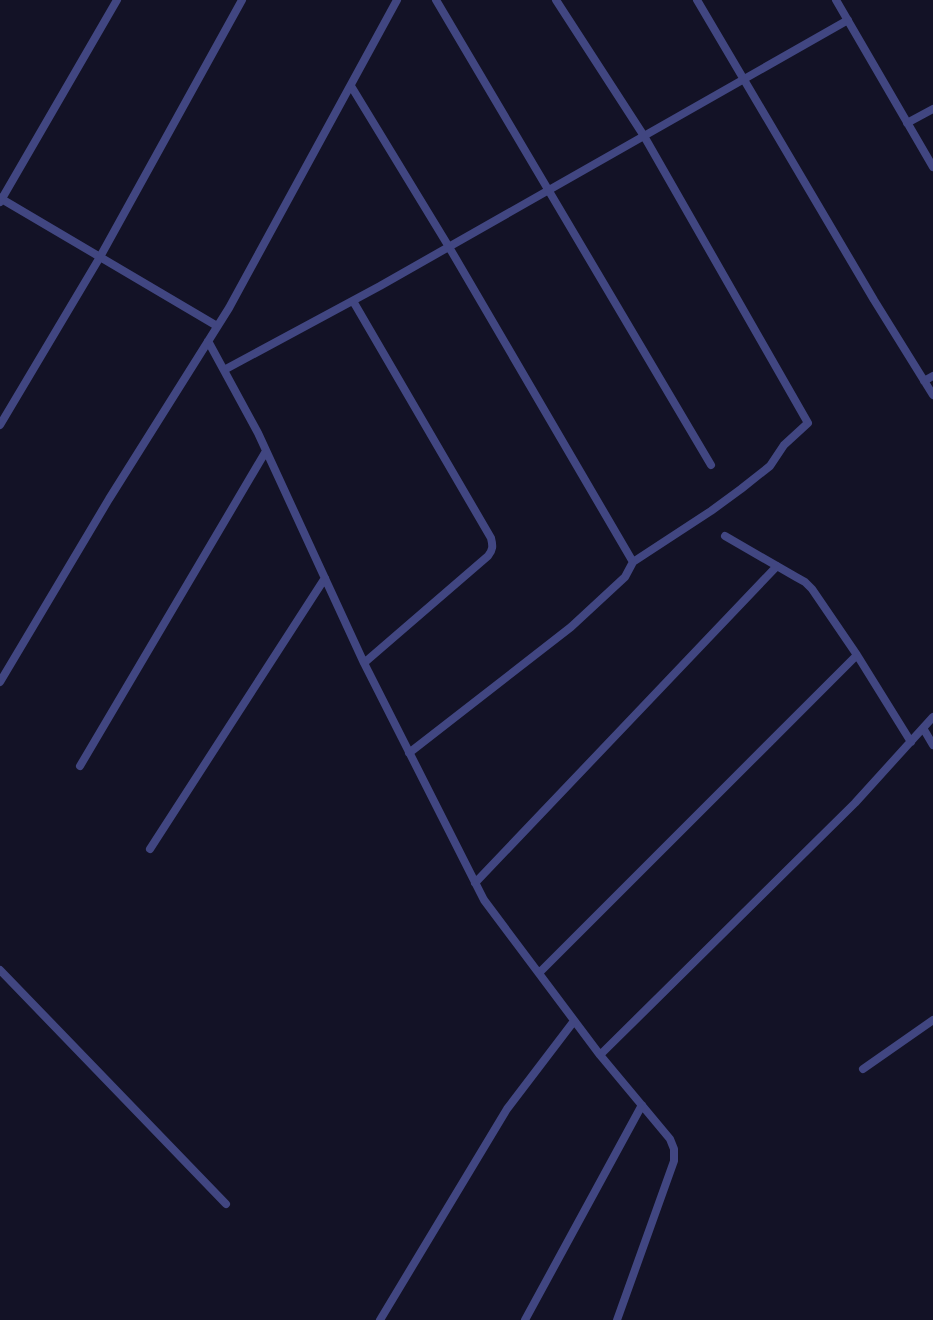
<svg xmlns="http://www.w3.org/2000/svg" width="933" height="1320" font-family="Cabin,sans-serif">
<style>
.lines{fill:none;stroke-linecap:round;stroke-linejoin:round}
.minor{stroke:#414681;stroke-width:8}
</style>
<rect width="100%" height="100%" fill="#131226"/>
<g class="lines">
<path class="minor" d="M436,0l275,465
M697,0l177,300 59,95
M836,0l97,167
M351,86l98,161 184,315
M907,123l26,-14
M0,198l217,128
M0,202l117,-202
M353,301l138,237c2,8 2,12 -3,18l-124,107
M208,341l50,92 106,230 120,237 116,155 255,-252 78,-86
M224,370l156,-84 468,-266
M924,381l9,-5
M0,425l100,-168 142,-257
M725,536l71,41 9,5 7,7 45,66 54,87
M0,682l109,-183 120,-191 168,-308
M923,728l10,17
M409,753l162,-126 54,-50 8,-15 78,-51 30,-22 29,-23 14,-21 24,-22 -164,-287 -88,-136
M80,766l186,-315
M150,849l175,-271
M475,883l302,-317
M0,970l226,234
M539,973l318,-318
M600,1055l70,84 4,10v12l-57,159
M863,1069l70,-49
M380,1320l127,-211 67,-88
M525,1320l117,-215"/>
</g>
</svg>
